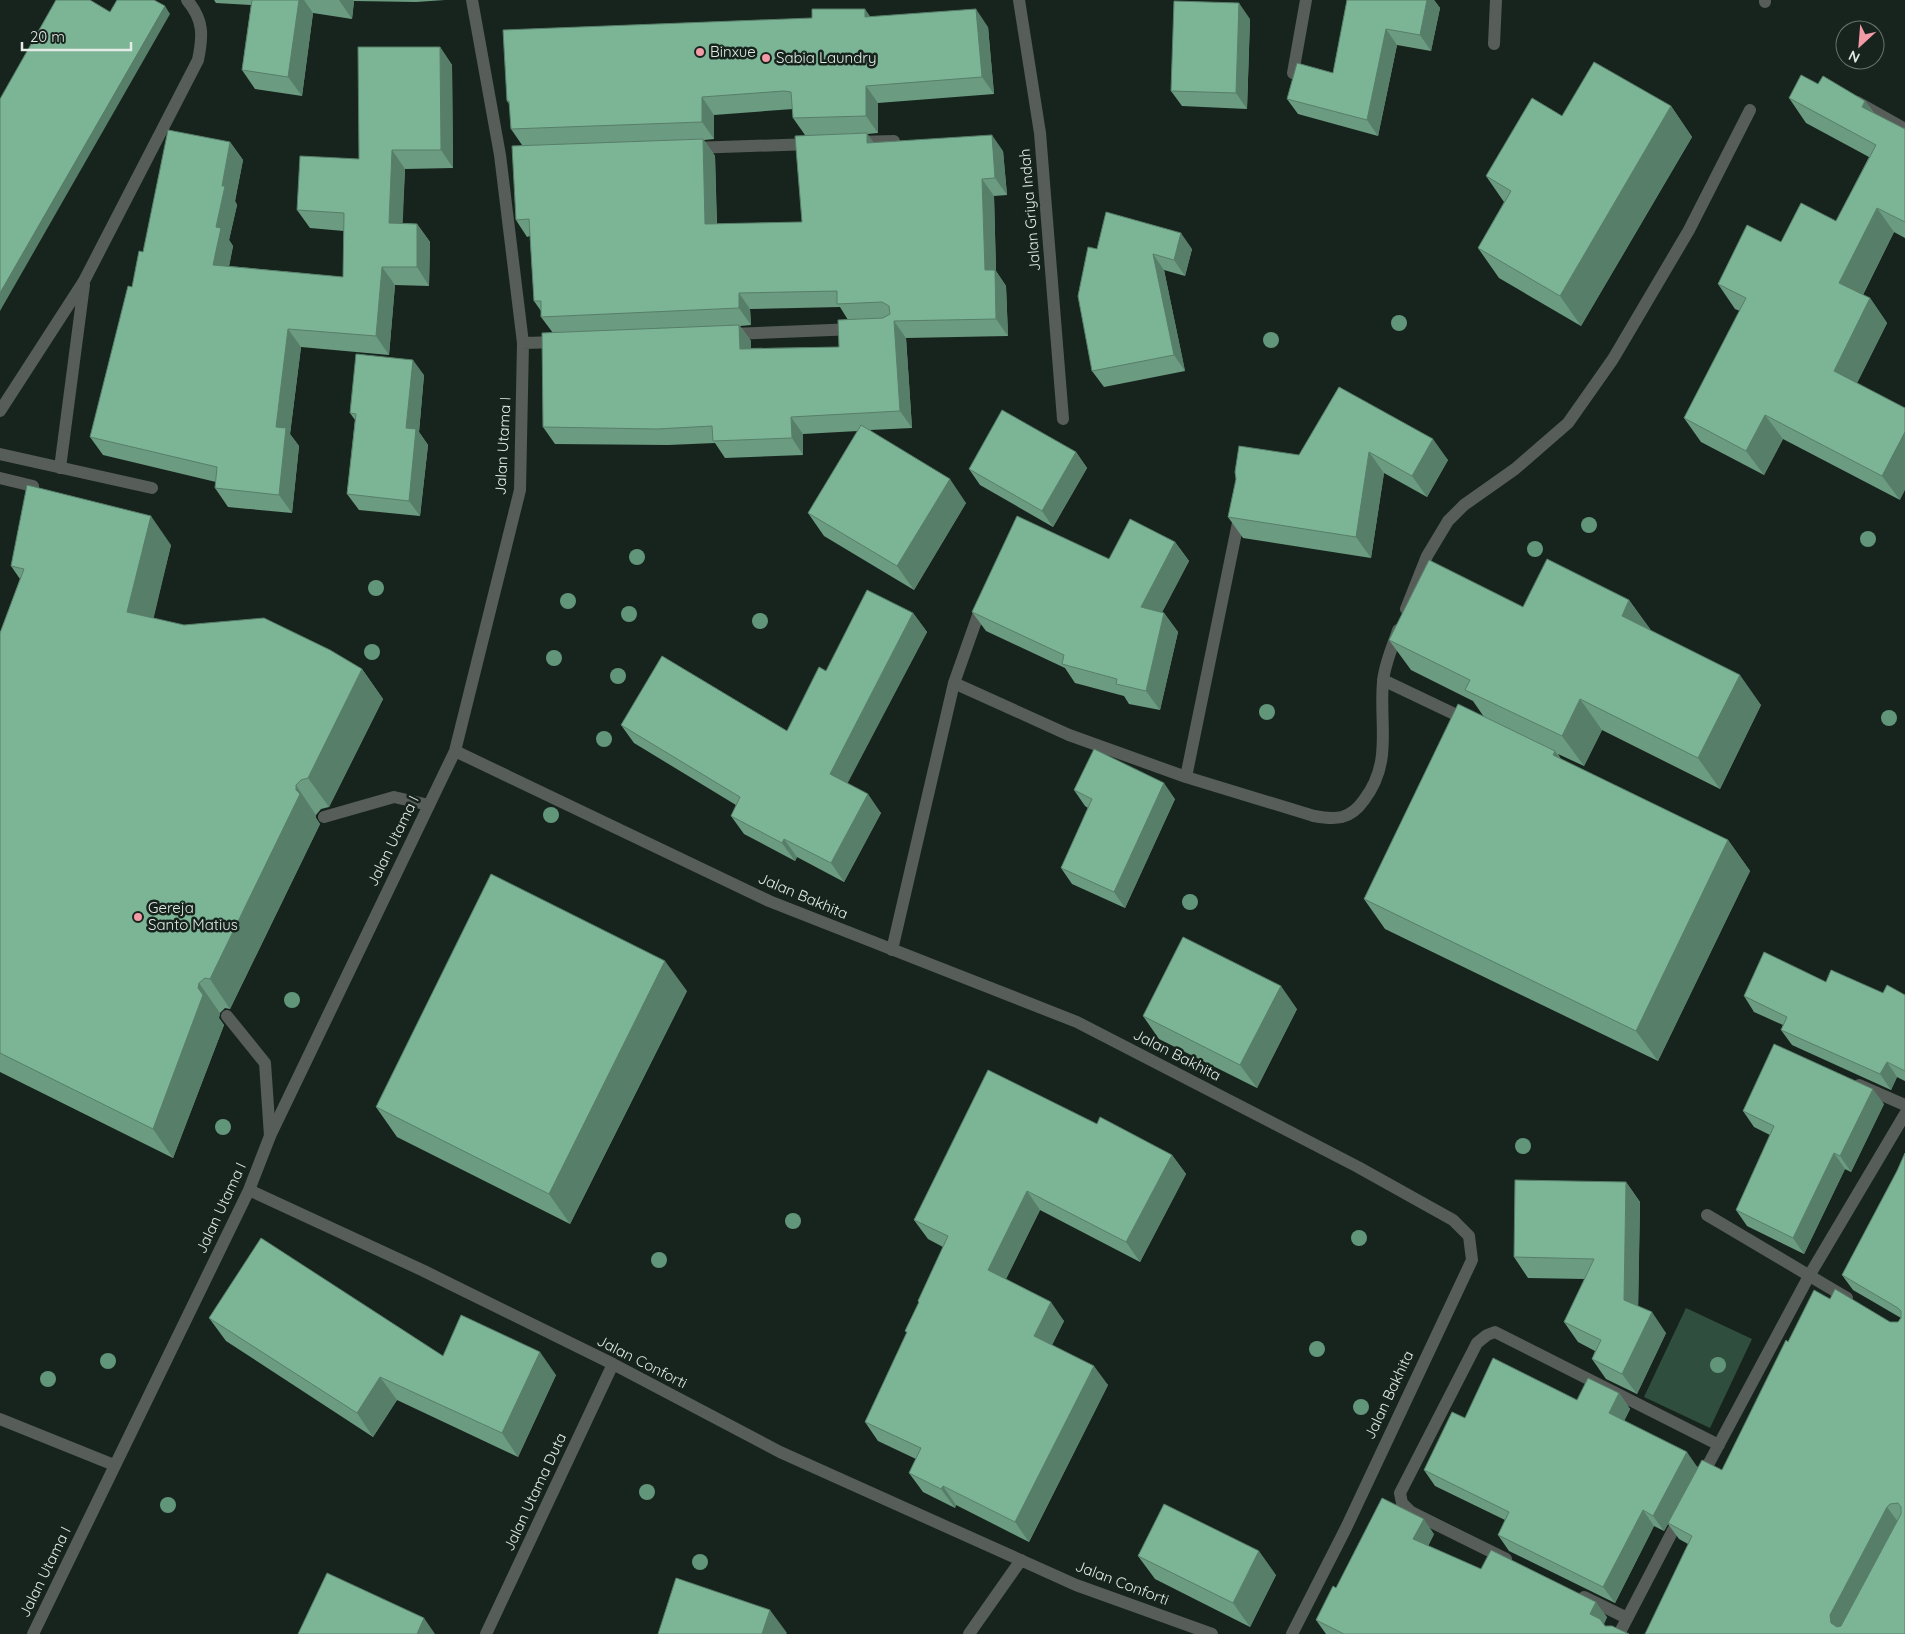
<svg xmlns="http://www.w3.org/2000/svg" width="1905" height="1634" font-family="Quicksand,sans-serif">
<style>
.green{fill:#304e3e}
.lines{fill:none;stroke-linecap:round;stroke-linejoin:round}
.service{stroke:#575d59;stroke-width:12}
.minor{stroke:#575d59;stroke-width:12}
.tree{fill:#62967a}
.wall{fill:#6b9b81;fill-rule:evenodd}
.shaded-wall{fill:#577e69}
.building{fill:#7cb496;stroke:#577e69;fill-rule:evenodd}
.poi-dot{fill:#f39aa7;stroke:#17241d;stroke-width:2}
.labels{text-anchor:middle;stroke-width:5;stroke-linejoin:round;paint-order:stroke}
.poi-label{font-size:15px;fill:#e3ebe6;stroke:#17241d;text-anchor:start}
.street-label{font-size:15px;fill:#e3ebe6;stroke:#17241d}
</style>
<rect width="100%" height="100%" fill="#17241d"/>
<path class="green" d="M1686,1308l66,31 -42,89 -66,-31z"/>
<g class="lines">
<path class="service" d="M0,478l33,8
M1406,609l21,-53 21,-35 16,-16 51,-36 53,-46 45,-64 76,-129 61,-120
M1383,680l86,41
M1314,816c22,4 36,4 50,-16 29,-38 15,-75 19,-118 1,-17 10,-36 15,-52
M324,817l70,-20 35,8
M227,1016l38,47 5,73"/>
<path class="minor" d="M1019,0l21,133 23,286
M1765,0v2
M1494,44l2,-44
M1293,73l13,-73
M1857,102l48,27
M857,142l37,-1
M692,148l120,-4
M731,334l125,-5
M523,343l35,-1
M0,411l84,-130 114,-221c5,-24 6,-40 -11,-60
M0,454l152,34
M60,468l24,-183
M954,683l115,52 117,42 128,39
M455,751l314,150 308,121 281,145 95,53 16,16 3,24 -126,268 -54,106
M1186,777l54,-264
M892,950l62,-267 28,-79
M1859,1085l46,20
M249,1190l175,81 189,93 167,88 296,133 136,49
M1707,1215l140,83
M0,1419l114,46
M1701,1478l108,-202 96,-162
M1506,1559l-95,-47 -9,-9 -2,-10 77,-150 10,-8 8,-3 224,113
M1584,1597l43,21
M33,1634l216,-444 21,-54 185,-385 65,-261 3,-147 -23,-188 -28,-155
M486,1634l127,-270
M969,1634l52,-74
M1619,1634l62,-119"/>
</g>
<g class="tree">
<circle cx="1399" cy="323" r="8"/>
<circle cx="1271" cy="340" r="8"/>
<circle cx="1589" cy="525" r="8"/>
<circle cx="1868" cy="539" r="8"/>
<circle cx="1535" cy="549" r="8"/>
<circle cx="637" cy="557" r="8"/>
<circle cx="376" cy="588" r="8"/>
<circle cx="568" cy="601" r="8"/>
<circle cx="629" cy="614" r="8"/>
<circle cx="760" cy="621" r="8"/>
<circle cx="372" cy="652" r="8"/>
<circle cx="554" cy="658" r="8"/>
<circle cx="618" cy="676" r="8"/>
<circle cx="1267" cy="712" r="8"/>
<circle cx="1889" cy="718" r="8"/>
<circle cx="604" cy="739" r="8"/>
<circle cx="551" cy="815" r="8"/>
<circle cx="1190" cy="902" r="8"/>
<circle cx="292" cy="1000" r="8"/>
<circle cx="223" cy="1127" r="8"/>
<circle cx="1523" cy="1146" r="8"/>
<circle cx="793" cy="1221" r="8"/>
<circle cx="1359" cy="1238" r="8"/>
<circle cx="659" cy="1260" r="8"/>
<circle cx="1317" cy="1349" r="8"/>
<circle cx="108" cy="1361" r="8"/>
<circle cx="1718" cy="1365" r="8"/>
<circle cx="48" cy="1379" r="8"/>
<circle cx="1361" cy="1407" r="8"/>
<circle cx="647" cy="1492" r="8"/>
<circle cx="168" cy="1505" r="8"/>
<circle cx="700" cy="1562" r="8"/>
</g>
<path class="wall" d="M214,0h231l-29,2 -62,-1 -2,18 -39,-6 -11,83 -47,-7 -13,-19 9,-65 -35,-2z
M1347,0h87l6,8 -9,43 -34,-6 -19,91 -80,-22 -11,-15 46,-26z
M871,17l117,10 6,67 -116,9v30l-11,1 6,8 130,9 4,44 -13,1 2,75 10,15 2,50 -102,2 6,90 -42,2 96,73 -52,87 -90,-54 -16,-23 50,-82 -55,3v21l-78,3 -10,-15 -47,2 -113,-1 -12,-17 10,-94 -12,-16v-6l-7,-10 -4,-65 -3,1 -11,-17 6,-75 -11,-16 -1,-24 -3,-4zM793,109v9l12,17 -3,87 -85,2 -2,-68 -11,-16 10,-1v-24zM840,307l8,13 -9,27 -88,1v-7l-11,-15 11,-1 -1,-16z
M1250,19l-3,90 -65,-3 -11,-15z
M440,47l12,18 1,103 -48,1 -3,54 15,1 13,18 -1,44 -34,-1 -6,70 -88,-8 -11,87 9,12 -7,67 -64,-6 -13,-19 1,-6 -113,-27 -13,-18 42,-150 98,-145 13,18 -8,41 2,4 -8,35 4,6 -4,20 114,11 1,-46 -34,-3 -13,-18 62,-51z
M1818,84l47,17 9,12 31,16v109l-11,-6 -31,63 7,3 17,25 -30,60 43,117 -117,-61 -19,36 -63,-33 -17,-24 56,-107 -5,-2 -17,-25 63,-42 55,-21 33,-64 -63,-34 -17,-25z
M1671,106l21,31 -111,189 -82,-48 -21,-30 26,-46 -18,-26 76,-60z
M1097,249h95l-7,27 -21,-6 21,101 -81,16 -12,-16z
M424,375l-5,57 9,13 -8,71 -61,-6 -12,-16 8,-74 -5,-7z
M1339,387l109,73 -21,37 -43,-24 -13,85 -128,-20 -15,-21 71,-62z
M1076,452l11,16 -34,59 -73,-42 -11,-16z
M1175,542l14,19 -27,51 2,1 14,19 -18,78 -31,-6 -5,-8 -49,-13 -10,-15 -79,-37 -14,-19 137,-53z
M171,545l-18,73 209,51 21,30 -54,108 -8,2 -5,6v3l4,6 -90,185 -5,-1 -5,5 -1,5 5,7 -51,133 -173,-86v-439l20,-54 -9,-13z
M1629,600l21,30 111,75 -41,84 -118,-59 -18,36 -26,-12 3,5 167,81 22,31 -92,190 -273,-132 -21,-30 120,-182 -11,-16 -62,-31 -22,-30 134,-33z
M913,613l14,19 -80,151 34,30 -37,69 -47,-25 -2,4 -51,-27 -13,-18 5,-11 -102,-62 -13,-18 166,6 39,-60z
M1074,790l101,9 -50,109 -53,-24 -11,-16 27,-60 -3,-2z
M1826,982l57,11 22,2v86l-8,-4 -6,13 -99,-45 -11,-15 2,-5 -29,-13 -10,-16z
M687,991l-117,233 -173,-87 -21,-30z
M1297,1009l-40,79 -98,-49 -16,-23z
M1884,1104l-33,68 -6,-3 -41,85 -57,-28 -11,-16 34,-75 -16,-8 -11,-16z
M1097,1124l75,31 14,19 -46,88 -100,-52 -34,69 58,42 -12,24 56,40 -79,157 -73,-37 -1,3 -32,-16 -14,-19 7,-14 -38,-18 -13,-19 42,-89 -2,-2 14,-28 -1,-2 25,-54 -15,-8 -14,-19z
M1905,1153v481l-217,-90 -9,-5 -11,-15 -4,7 -10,-5 -39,77 -106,-52 -11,-16 7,-15 -70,-34 -11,-16 41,-52 154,-25 11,16 -6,12 74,46 24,3 66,-128 42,-43 60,23h8l3,-4 -48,-28 -11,-15 55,-104z
M1626,1182l14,20 -2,104 28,27 -29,61 -31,-15 -14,-20 3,-8 -17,-9 -14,-20 21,-43 -57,-1 -14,-21z
M209,1318l234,38 113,19 -38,82 -121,-57 -24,37 -147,-96z
M1434,1534l-6,12 53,23 126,48 -3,7 1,2 24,8h-303l-10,-14 20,-32z
M1138,1556l138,19 -26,52 -95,-48z"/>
<path class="shaded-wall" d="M299,0h5l9,13 -11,83 -14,-19z
M339,0h14l1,1 -2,18z
M1427,0h7l6,8 -9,43 -11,-16z
M1239,3l11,16 -3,90 -11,-16z
M165,6l5,8 -170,297v-18z
M865,9l12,17 -12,-9z
M976,9l12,18 6,67 -12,-17z
M1386,29l11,16 -19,91 -11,-16z
M440,47l12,18 1,103 -12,-18z
M866,86l12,17v30l-12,-17z
M702,97l12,18v24l-12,-17z
M1865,101l17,24 -20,-18z
M1671,106l21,31 -111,189 -21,-30z
M867,133l11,17 -11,-7z
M992,135l11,16 4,44 -12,-17z
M703,139l12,17 2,85 -12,-17z
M230,142l13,18 -8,41 2,4 -8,35 4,6 -7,37 -13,-18 3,-38 6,-41z
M392,150l13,19 -3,72 -13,-18z
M982,179l12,17 2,75 10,15 2,50 -12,-17 -11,-49z
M1877,208l17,24 -38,76 -17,-25z
M417,224l13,18 -1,44 -12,-19z
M1181,233l11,16 -7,27 -11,-16z
M1153,254l11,16 21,101 -11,-16z
M382,267l13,18 -6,70 -13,-19z
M739,293l11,16 1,16 -12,-17z
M1870,298l17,25 -36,72 -17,-24z
M894,321l12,17 6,90 -12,-17z
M739,325l12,16v24l-11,-16z
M288,329l13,18 -11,87 9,12 -7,67 -13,-18 -3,-68z
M413,360l11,15 -5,57 9,13 -8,71 -11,-15 -3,-73z
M1765,415l18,24 -19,36 -18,-24z
M791,417l12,17v21l-11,-17z
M1905,432v58l-5,10 -18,-24z
M1433,439l15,21 -21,37 -15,-21z
M1076,452l11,16 -34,59 -11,-16z
M1369,452l15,21 -13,85 -15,-21z
M950,479l16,24 -52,87 -17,-24z
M151,516l20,29 -23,97 -21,-30z
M1175,542l14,19 -34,65 -14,-19z
M1629,600l22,30 -29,-14z
M913,613l14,19 -84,160 -13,-18z
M1164,613l14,19 -18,78 -14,-19z
M362,669l21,30 -54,108 -21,-29z
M1740,675l21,30 -41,84 -22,-31z
M1580,699l22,31 -18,36 -22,-30z
M1555,751l22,30 -24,-26z
M1164,783l11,16 -50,109 -11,-16z
M296,785l20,30v3l4,6 -90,185 -20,-30 86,-189z
M868,794l13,19 -37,69 -13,-19z
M784,839l13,18 -2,4 -13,-18z
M1728,840l22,31 -92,190 -22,-30z
M665,961l22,30 -117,233 -21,-30z
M199,983l21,30 -1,5 5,7 -51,133 -20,-29 45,-141z
M1281,986l16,23 -40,79 -17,-23z
M1887,1062l10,15 -6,13 -11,-16z
M1873,1089l11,15 -33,68 -11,-16z
M1834,1153l11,16 -41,85 -11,-16z
M1172,1155l14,19 -46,88 -14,-20z
M1626,1182l14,20 -2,118 -14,-20z
M1027,1191l13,19 -39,79 -13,-19z
M1051,1302l13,19 -17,34 -13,-19z
M1652,1312l14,21 -29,61 -15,-20z
M540,1352l16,23 -38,82 -16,-24z
M1094,1366l14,19 -79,157 -14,-20z
M380,1377l17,23 -24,37 -16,-24z
M1619,1393l11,16 -10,20 -11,-16z
M1687,1452l11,16 -34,63 -11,-15z
M943,1486l13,19 -1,3 -14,-19z
M1887,1507l11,15 -57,112 -10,-11 -1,-8z
M1643,1510l11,16 -39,77 -12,-16z
M1424,1519l10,15 -10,20 -11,-15z
M1259,1551l17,24 -26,52 -17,-24z
M1596,1602l11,15 -6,13 -11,-16z
M770,1610l17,23 -1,1h-24z
M424,1618l11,16h-18z"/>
<path class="building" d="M56,0h34l20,12 7,-12h37l11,6 -165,287v-194z
M252,0h47l-11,77 -46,-7z
M1347,0h80l-7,35 -34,-6 -19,91 -80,-21 10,-36 36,10z
M1174,1l65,2 -3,90 -65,-2z
M812,9h53v8l111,-8 6,68 -116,9v30l-73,2 -2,-26 -7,-1 -82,6v25l-191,7 -2,-28h-2l-4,-71 309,-12z
M358,47h82l1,103h-49l-3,73 28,1v43h-35l-6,69 -88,-7 -12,98 10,1 -7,67 -64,-7 2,-21 -127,-30 38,-151 4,1 7,-36 4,1 25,-122 62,12 -8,44h3l-9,41 5,1 -8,37 130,12 1,-64 -47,-3 3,-54 59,3z
M1594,62l77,44 -111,190 -82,-48 33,-57 -25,-15 46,-78 30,18z
M1801,75l17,9 5,-8 42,25 -3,6 43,22v93l-28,-14 -38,75 31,15 -36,73 71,37v24l-23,44 -117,-61 -19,36 -62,-33 62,-120 -28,-14 29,-59 34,17 20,-39 35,18 40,-76 -87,-47z
M867,133v10l125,-8 3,43 -13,1 3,91h10l1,49 -102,2 6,90 -109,6 1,21 -79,3 -1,-15 -55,3 -114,-2 -1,-94 197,-8 1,24 99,-2 -1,-27 45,-2 7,-4 -1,-8 -7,-4 -45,2v-13l-98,2v15l-198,9v-16h-7l-5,-82 -13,1 -4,-74 191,-7 2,85 97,-2 -7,-86z
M1106,212l75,21 -7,27 -21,-6 21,101 -82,16 -14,-75 10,-49 9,2z
M356,354l57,6 -7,68 10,1 -7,72 -62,-7 9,-80 -6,-1z
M1339,387l94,52 -21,37 -43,-24 -13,85 -128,-20 8,-38 -1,-7 4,-26 60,9z
M1002,410l74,42 -34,59 -73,-42z
M861,425l89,54 -53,87 -89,-53z
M27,485l124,31 -24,96 57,13 80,-7 66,32 32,19 -54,109 -7,2 -5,5v5l4,4 -90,185 -5,-1 -6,5 -1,5 5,7 -50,134 -153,-76v-420l24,-64 -13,-3z
M1017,516l92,43 21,-40 45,23 -34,65 23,6 -18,78 -30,-7 1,-5 -55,-15 2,-9 -92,-43z
M1547,559l82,41 -7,16 118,59 -42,83 -118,-59 -18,37 -97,-46 5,-10 -81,-40 40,-80 94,47z
M867,590l46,23 -83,161 38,20 -37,69 -47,-24 -2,4 -51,-27 9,-19 -119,-72 41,-69 125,75 32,-64 7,4z
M1458,704l97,47 -2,4 175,85 -92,191 -272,-132z
M1094,749l70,34 -50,109 -53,-24 31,-69 -18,-9z
M491,874l174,87 -116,233 -173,-87z
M1183,937l98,49 -41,79 -97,-49z
M1764,952l62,30 5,-12 52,23 4,-8 18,10v76l-18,-9 -7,12 -99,-44 6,-13 -43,-21z
M1774,1044l99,45 -33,67 -6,-3 -41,85 -57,-28 38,-84 -31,-15z
M988,1070l109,54 3,-7 72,38 -46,87 -99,-51 -39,79 63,32 -17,34 60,30 -79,156 -72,-36 -2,3 -32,-16 12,-25 -56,-26 42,-90 -2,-1 14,-29 -1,-1 30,-65 -34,-16z
M1905,1153v481h-260l47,-98 -24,-13 34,-63 20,10 64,-130 2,2 26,-52 16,9 5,-10 55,33h8l3,-4v-7l-3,-3 -56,-33 55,-104zM1898,1503l3,4v7l-60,112 -4,1 -6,-4 -1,-8 57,-108 3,-3z
M1515,1180l111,2 -2,118 28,12 -30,62 -30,-15 9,-19 -37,-18 30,-63 -80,-2z
M261,1238l182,118 18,-41 79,37 -38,81 -122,-56 -23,36 -148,-95z
M1493,1358l84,42 11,-22 31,15 -10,20 78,39 -34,64 -10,-6 -40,77 -105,-52 11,-23 -85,-42 28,-58 13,6z
M1382,1498l42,21 -11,20 68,30 10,-19 105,52 -6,12 10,5 5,7h7l17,8h-285l-28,-14 17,-34 3,2z
M1164,1504l95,47 -26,52 -95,-47z
M327,1573l97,45 -7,16h-119z
M676,1578l94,32 -8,24h-104z"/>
<g class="poi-dot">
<circle cx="700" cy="52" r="5"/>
<circle cx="766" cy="58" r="5"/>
<circle cx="138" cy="917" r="5"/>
</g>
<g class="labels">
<g class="poi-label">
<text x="710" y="57">Binxue</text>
<text x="776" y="63">Sabia Laundry</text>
<text x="148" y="913">Gereja<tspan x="148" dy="17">Santo Matius</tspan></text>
</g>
<g class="street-label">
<text transform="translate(1030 210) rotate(-95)" y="5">Jalan Griya Indah</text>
<text transform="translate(503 446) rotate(-87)" y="5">Jalan Utama I</text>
<text transform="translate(393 841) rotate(-64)" y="5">Jalan Utama I</text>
<text transform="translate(803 896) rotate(23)" y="5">Jalan Bakhita</text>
<text transform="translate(1177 1055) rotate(27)" y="5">Jalan Bakhita</text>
<text transform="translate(221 1208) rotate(-65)" y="5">Jalan Utama I</text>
<text transform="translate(642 1362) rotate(27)" y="5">Jalan Conforti</text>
<text transform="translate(1389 1395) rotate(-65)" y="5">Jalan Bakhita</text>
<text transform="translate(535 1492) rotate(-65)" y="5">Jalan Utama Duta</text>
<text transform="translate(45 1572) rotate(-64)" y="5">Jalan Utama I</text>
<text transform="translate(1122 1583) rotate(21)" y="5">Jalan Conforti</text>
</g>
</g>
<g transform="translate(1860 45) rotate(206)"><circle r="24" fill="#17241d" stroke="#69746d"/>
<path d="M0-4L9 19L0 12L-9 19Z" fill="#f39aa7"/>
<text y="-8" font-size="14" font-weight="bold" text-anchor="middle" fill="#e3ebe6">N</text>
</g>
<path d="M22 42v8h109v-8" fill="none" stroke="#e3ebe6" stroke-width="2.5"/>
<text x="30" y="42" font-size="15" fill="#e3ebe6" stroke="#17241d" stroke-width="4" paint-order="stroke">20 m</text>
</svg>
